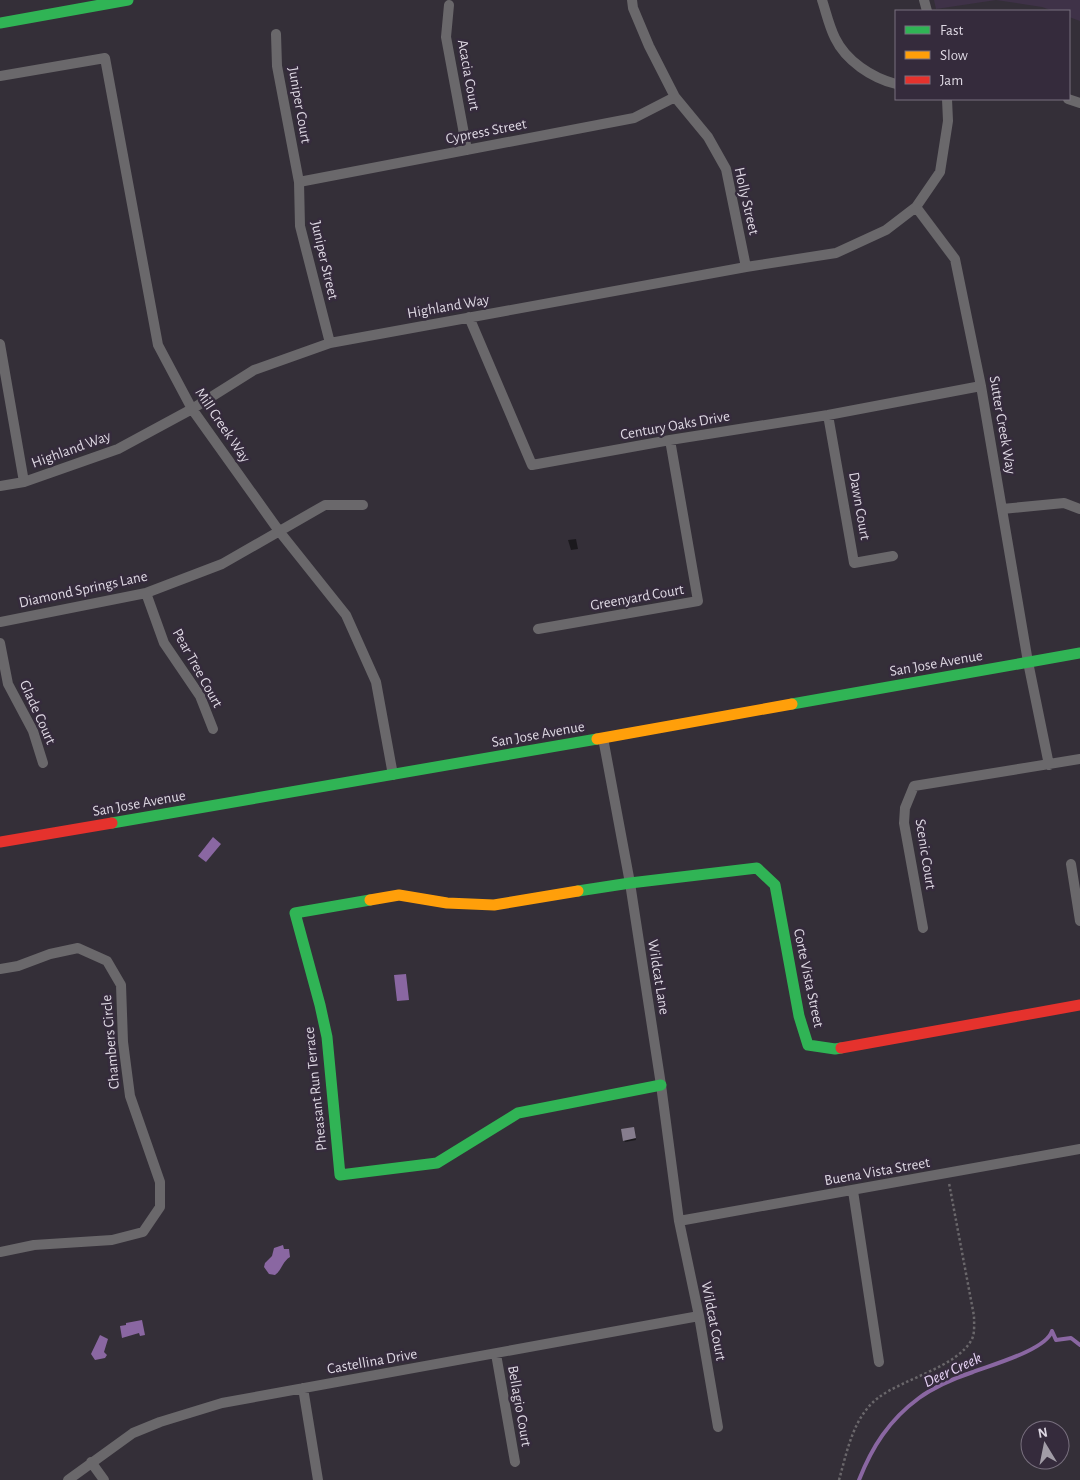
<svg xmlns="http://www.w3.org/2000/svg" width="1080" height="1480" font-family="'Alegreya Sans',sans-serif">
<style>
.built{fill:#3f3248}
.water{fill:#8a67a2}
.shadow{fill:#0007}
.lines{fill:none;stroke-linecap:round;stroke-linejoin:round}
.stream{stroke:#8a67a2;stroke-width:4}
.building{fill:#867d8e}
.path{stroke:#6a676b;stroke-width:2.5;stroke-dasharray:2.5 2.5;stroke-linecap:butt}
.street{stroke:#6a686b;stroke-width:10}
.fast{stroke:#30b455;stroke-width:11}
.slow{stroke:#ff9f0a;stroke-width:11}
.jam{stroke:#e5322d;stroke-width:11}
.labels{text-anchor:middle;stroke-width:5;stroke-linejoin:round;paint-order:stroke}
.street-label{font-size:15px;fill:#ded8e3;stroke:#352b3c}
.water-label{font-size:16px;font-style:italic;fill:#e6d2f5;stroke:#352b3c}
</style>
<rect width="100%" height="100%" fill="#342f38"/>
<path class="built" d="M934,0h146v21l-11,-4v-6h-16l-11,-4 -46,-7 -60,9z"/>
<path class="water" d="M213,837l8,7 -15,18 -8,-6z
M406,974l3,26 -12,1 -3,-26z
M283,1245l1,4h5l1,8c-8,5 -8,13 -15,18l-6,-1 -5,-7 1,-4 7,-7 2,-8z
M142,1320l3,15 -5,1 -1,-3 -17,5 -2,-12 6,-1v-2z
M100,1335l8,4 -4,13 3,3 -2,3 -10,2 -4,-6z"/>
<path class="shadow" d="M576,539l2,10 -7,1 -3,-10z
M634,1129l2,11 -11,2 -1,-2z"/>
<g class="lines">
<path class="stream" d="M859,1480c13,-33 30,-60 60,-82 15,-11 36,-20 54,-26 18,-7 73,-22 79,-41l4,9 15,-2 9,7"/>
</g>
<path class="building" d="M634,1127l2,11 -13,3 -2,-12z"/>
<g class="lines">
<path class="path" d="M839,1480c8,-28 14,-63 39,-82 24,-19 80,-31 94,-59 3,-6 2,-16 2,-23l-25,-133"/>
<path class="street" d="M632,0l1,8 16,38 26,51 33,40 18,32 20,98
M822,0c4,12 7,26 13,38 11,23 37,40 61,46
M924,0l3,11
M449,5l-3,32 21,113
M276,34l1,32 22,116 1,44 30,117
M0,76l105,-18 53,287 34,64 87,122 67,84 30,67 17,93
M1068,99l12,4
M299,182l335,-64 41,-21
M916,207l39,52 26,127 47,276 21,103
M469,317l63,148 138,-25 158,-25 153,-29
M0,344l24,138
M828,415l26,148 39,-7
M0,486l24,-4 94,-33 74,-40 62,-39 76,-27 416,-76 90,-14 50,-23 30,-23 24,-35 8,-51 -1,-22
M1002,509l62,-6 16,6
M146,593l18,50 36,53 13,33
M0,622l146,-29 76,-29 103,-59h38
M538,629l160,-28 -28,-161
M0,643l8,41 25,47 10,32
M603,738l27,145 31,202 18,136 20,95 19,111
M1071,864l9,57
M923,928l-19,-105 1,-15 9,-22 166,-27
M0,969l18,-3 32,-12 28,-6 29,13 14,24 2,57 7,54 30,86v25l-17,25 -31,8 -78,5 -34,7
M853,1191l26,171
M679,1221l401,-72
M496,1354l19,108
M303,1388l15,92
M91,1462l13,18
M68,1480l65,-47 27,-11 62,-19 477,-87"/>
<path class="fast" d="M0,23l128,-23
M792,704l288,-51
M112,823l485,-84
M578,891l52,-8 127,-15 18,17 24,131 9,29 27,4 6,-1
M370,900l-75,13 25,92 7,32 13,138 97,-12 81,-50 143,-28"/>
<path class="slow" d="M597,739l195,-35
M370,900l29,-5 48,8 47,2 84,-14"/>
<path class="jam" d="M0,842l112,-19
M841,1048l239,-43"/>
</g>
<g class="labels">
<g class="street-label">
<text transform="translate(469 75) rotate(80)" y="5">Acacia Court</text>
<text transform="translate(300 105) rotate(80)" y="5">Juniper Court</text>
<text transform="translate(486 131) rotate(-11)" y="5">Cypress Street</text>
<text transform="translate(747 201) rotate(77)" y="5">Holly Street</text>
<text transform="translate(325 260) rotate(77)" y="5">Juniper Street</text>
<text transform="translate(448 306) rotate(-10)" y="5">Highland Way</text>
<text transform="translate(223 425) rotate(56)" y="5">Mill Creek Way</text>
<text transform="translate(675 425) rotate(-10)" y="5">Century Oaks Drive</text>
<text transform="translate(1003 425) rotate(80)" y="5">Sutter Creek Way</text>
<text transform="translate(71 449) rotate(-20)" y="5">Highland Way</text>
<text transform="translate(860 506) rotate(80)" y="5">Dawn Court</text>
<text transform="translate(83 589) rotate(-12)" y="5">Diamond Springs Lane</text>
<text transform="translate(637 597) rotate(-10)" y="5">Greenyard Court</text>
<text transform="translate(936 663) rotate(-10)" y="5">San Jose Avenue</text>
<text transform="translate(198 668) rotate(61)" y="5">Pear Tree Court</text>
<text transform="translate(38 712) rotate(66)" y="5">Glade Court</text>
<text transform="translate(538 734) rotate(-10)" y="5">San Jose Avenue</text>
<text transform="translate(139 803) rotate(-10)" y="5">San Jose Avenue</text>
<text transform="translate(926 854) rotate(81)" y="5">Scenic Court</text>
<text transform="translate(659 977) rotate(81)" y="5">Wildcat Lane</text>
<text transform="translate(809 978) rotate(78)" y="5">Corte Vista Street</text>
<text transform="translate(110 1042) rotate(-95)" y="5">Chambers Circle</text>
<text transform="translate(315 1089) rotate(-96)" y="5">Pheasant Run Terrace</text>
<text transform="translate(877 1171) rotate(-10)" y="5">Buena Vista Street</text>
<text transform="translate(714 1321) rotate(79)" y="5">Wildcat Court</text>
<text transform="translate(372 1361) rotate(-10)" y="5">Castellina Drive</text>
<text transform="translate(520 1406) rotate(80)" y="5">Bellagio Court</text>
</g>
<g class="water-label">
<text transform="translate(952 1369) rotate(-25)" y="6">Deer Creek</text>
</g>
</g>
<rect x="895" y="10" width="175" height="90" fill="#352b3c" stroke="#79707f"/>
<rect x="905" y="26" width="25" height="8" fill="#30b455" stroke="#79707f"/>
<text x="940" y="35" font-size="15" fill="#ded8e3">Fast</text>
<rect x="905" y="51" width="25" height="8" fill="#ff9f0a" stroke="#79707f"/>
<text x="940" y="60" font-size="15" fill="#ded8e3">Slow</text>
<rect x="905" y="76" width="25" height="8" fill="#e5322d" stroke="#79707f"/>
<text x="940" y="85" font-size="15" fill="#ded8e3">Jam</text>
<g transform="translate(1045 1445) rotate(350)"><circle r="24" fill="#352b3c" stroke="#79707f"/>
<path d="M0-4L9 19L0 12L-9 19Z" fill="#a29da7"/>
<text y="-8" font-size="14" font-weight="bold" text-anchor="middle" fill="#ded8e3">N</text>
</g>
</svg>
